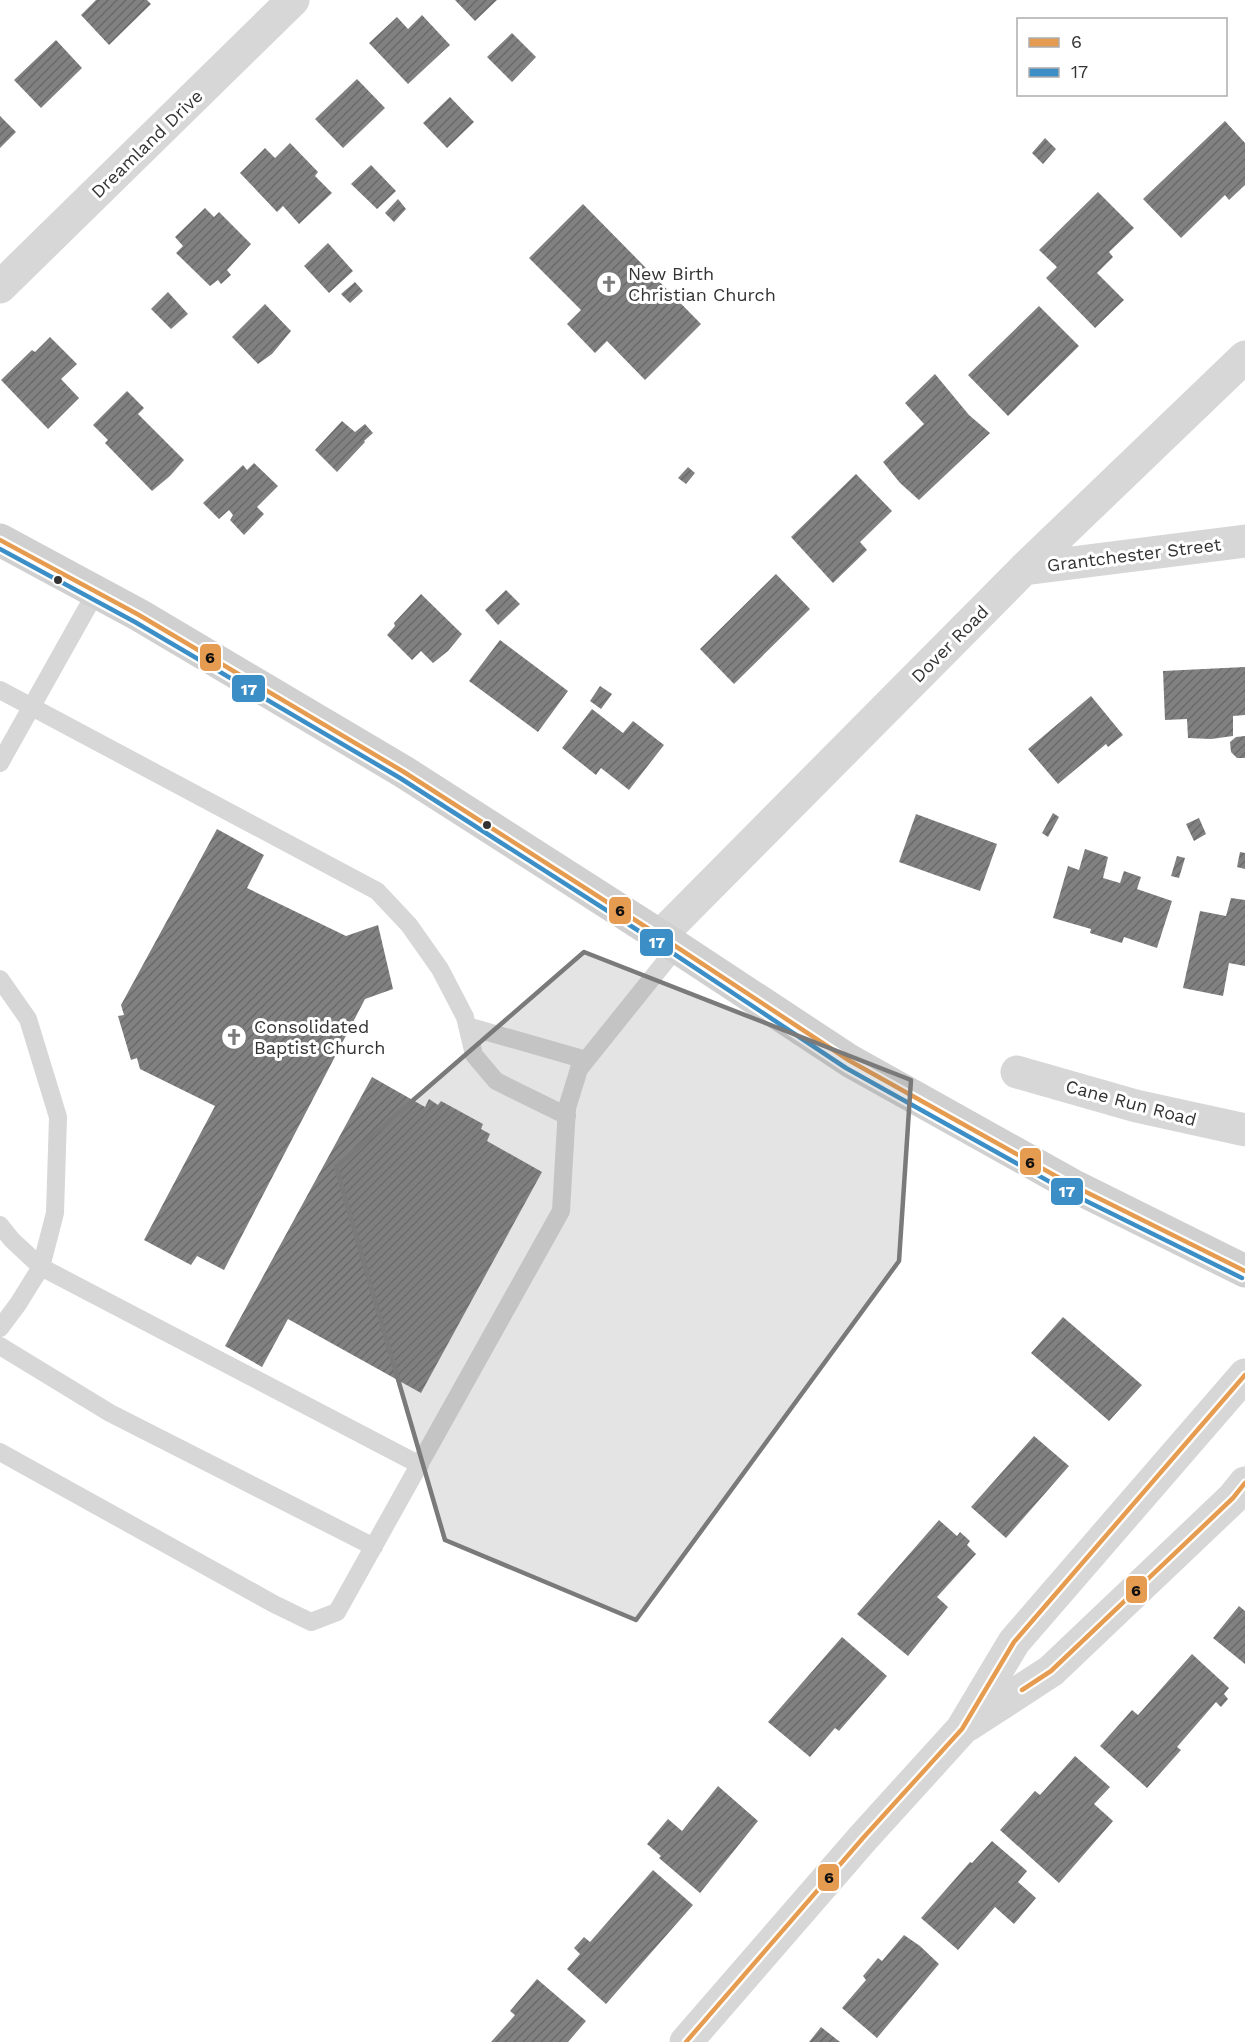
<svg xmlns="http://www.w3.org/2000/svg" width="1245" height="2042" font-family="'Work Sans',sans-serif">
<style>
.building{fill:url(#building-hatch)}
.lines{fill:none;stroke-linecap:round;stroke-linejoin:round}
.lane{stroke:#d7d7d7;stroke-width:18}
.street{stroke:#d7d7d7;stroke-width:33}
.secondary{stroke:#d0d0d0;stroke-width:33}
.bus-1-casing{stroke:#fff;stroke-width:9}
.bus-2-casing{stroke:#fff;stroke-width:9}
.bus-1{stroke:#e69c50;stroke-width:4.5}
.bus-2{stroke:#3c8fc6;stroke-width:4.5}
.marked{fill:#7a7a7a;fill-opacity:0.2;stroke:#7a7a7a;stroke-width:4.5;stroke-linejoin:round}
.bus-dot{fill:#333;stroke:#fff;stroke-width:2}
.labels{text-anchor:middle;stroke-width:6;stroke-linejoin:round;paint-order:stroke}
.street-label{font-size:18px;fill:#333;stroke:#fff}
.poi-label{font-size:18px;fill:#333;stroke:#fff;text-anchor:start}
.line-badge{stroke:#fff;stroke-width:2}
.badge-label{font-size:16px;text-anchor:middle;font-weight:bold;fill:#fff}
.pale-badge-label{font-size:16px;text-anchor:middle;font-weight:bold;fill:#111}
</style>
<defs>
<pattern id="building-hatch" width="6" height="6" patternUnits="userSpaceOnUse" patternTransform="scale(1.5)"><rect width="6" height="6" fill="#818181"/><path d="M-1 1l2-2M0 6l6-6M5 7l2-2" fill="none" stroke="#6a6a6a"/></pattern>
</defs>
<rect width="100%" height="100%" fill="#fff"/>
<path class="building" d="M96,0h51l4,4 -42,41 -28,-30z
M455,0h42l-22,21z
M422,15l28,30 -42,39 -39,-41 28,-26 11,12z
M512,33l24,24 -24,25 -25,-25z
M56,40l26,28 -41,40 -27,-28z
M357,79l28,29 -42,40 -28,-29z
M450,97l24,25 -27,26 -24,-25z
M0,116l16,16 -16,16z
M1225,121l20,22v42l-16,15 -4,-5 -44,43 -38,-39z
M1045,138l11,11 -13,15 -11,-11z
M290,143l28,29 -3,4 17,17 -33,31 -16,-18 -6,6 -37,-39 25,-25 10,10z
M371,165l25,26 -19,18 -26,-25z
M1098,192l36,36 -25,24 4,5 -16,16 27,27 -29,28 -49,-50 11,-11 -18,-17z
M398,199l8,10 -12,13 -9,-9z
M583,204l118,120 -56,56 -38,-39 -12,12 -28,-29 14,-14 -52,-52z
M205,208l9,9 5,-5 32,32 -24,26 4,5 -10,9 -3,-4 -8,6 -34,-33 7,-7 -8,-9z
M328,243l25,28 -24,22 -25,-27z
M355,282l8,9 -13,12 -9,-9z
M168,292l20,22 -17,15 -20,-20z
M265,304l26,27 -19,23 -14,10 -26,-27z
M1039,306l40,40 -71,70 -40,-41z
M50,337l27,27 -16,15 18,19 -31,31 -47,-49 31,-30 3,2z
M935,374l34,41 21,18 -71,67 -19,-17 -17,-21 41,-38 -19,-21z
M127,391l17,17 -6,6 46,46 -14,16 -18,15 -47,-48 3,-3 -15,-15z
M342,421l13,11 10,-8 8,9 -9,8 1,1 -28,30 -22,-22z
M254,463l24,23 -21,21 7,7 -20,21 -14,-15 3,-5 -4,-5 -10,9 -16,-16 40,-38 4,5z
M688,467l7,6 -9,11 -8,-6z
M856,474l36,37 -32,31 7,8 -34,33 -42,-46z
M776,574l34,35 -76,75 -34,-35z
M506,590l14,14 -22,21 -13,-15z
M421,594l41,40 -14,17 -15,12 -12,-12 -9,9 -25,-25 8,-9 -1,-3z
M500,640l68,51 -30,41 -69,-51z
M1245,667v48l-12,1v20l-22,3 -23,-1 -1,-19 -22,1 -2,-49z
M600,686l12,8 -11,15 -11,-8z
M1091,696l32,39 -15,12 -2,-3 -48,40 -30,-35z
M592,709l31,24 10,-12 31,24 -35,45 -28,-22 -5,7 -34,-27z
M1245,736v22h-8l-6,-6 -1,-10 6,-5z
M1053,813l6,4 -11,20 -6,-4z
M916,814l81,30 -17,47 -81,-29z
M1199,818l7,16 -12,7 -8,-17z
M217,829l47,26 -17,33 99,48 32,-11 15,64 -28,10 -141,271 -27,-14 -6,9 -47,-25 71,-134 -75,-37 -3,-11 -6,2 -13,-44 6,-1 -3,-10z
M1085,849l23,8 -5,21 17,5 4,-12 17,6 -4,12 35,12 -15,47 -33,-11 -2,6 -32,-10 1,-4 -38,-11 15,-52 11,4z
M1240,852l5,1v16l-8,-2z
M1177,856l8,2 -6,20 -8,-2z
M1231,898l14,2v66l-16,-3 -6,33 -40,-8 17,-77 26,5z
M372,1077l53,30 4,-8 9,6 3,-4 42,23 -2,5 9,5 -3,7 55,31 -121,221 -133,-74 -26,48 -37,-21z
M1063,1317l79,68 -33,36 -78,-68z
M1034,1436l35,30 -63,72 -35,-31z
M939,1520l18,16 3,-4 10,9 -3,4 9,9 -39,43 11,10 -40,49 -51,-42z
M1239,1606l6,5v53l-32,-26z
M842,1637l45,39 -48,55 -4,-3 -25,29 -42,-35z
M1192,1654l37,34 -5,6 4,5 -7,8 -5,-5 -39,45 4,3 -34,38 -47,-42 32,-36 6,5z
M1075,1756l35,31 -16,17 19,17 -54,62 -59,-53 35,-39 5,4z
M718,1786l40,35 -58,72 -41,-35 2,-2 -14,-12 21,-25 14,12z
M992,1841l35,30 -9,11 18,16 -22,26 -19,-17 -37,43 -37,-32 49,-56 2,1z
M653,1870l40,35 -87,99 -39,-35 13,-15 -6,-6 10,-11 6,5z
M904,1935l16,11 19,18 -62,74 -35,-30 24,-28 -3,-4 15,-18 4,3z
M537,1979l49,42 -18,21h-77l24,-27 -5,-4z
M821,2027l19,15h-31z"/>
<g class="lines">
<path class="lane" d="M0,690l377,201 32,34 31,44 25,48 9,38 22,26 71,35
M0,763l96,-171
M0,979l28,40 30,98 -3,96 -14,54 -23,37 -18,24
M467,1026l119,34
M0,1225l12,15 29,27 379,198
M0,1346l110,67 264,134
M0,1452l274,152 37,18 26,-10 224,-401 6,-103 12,-39 98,-122"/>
<path class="street" d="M0,287l293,-287
M1024,569l221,-28
M660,936l364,-367 221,-212
M1017,1072l119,34 109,24
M968,1725l83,-54 182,-173 12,-15
M686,2042l177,-204 99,-109 52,-87 231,-267"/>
<path class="secondary" d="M0,540l139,75 265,157 256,164 190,125 222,124 173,86"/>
<g class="bus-1-casing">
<path id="bus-1" d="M0,540l139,75 265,157 256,164 190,125 222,124 173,86
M1022,1690l29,-19 182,-173 12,-15
M686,2042l177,-204 99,-109 52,-87 231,-267"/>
</g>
<g class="bus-2-casing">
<path id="bus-2" d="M0,549l135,73 265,156 256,164 190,126 222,124 174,86"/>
</g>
<use href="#bus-1" class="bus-1"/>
<use href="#bus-2" class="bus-2"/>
</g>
<path class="marked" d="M584,952l327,128 -12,181 -263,359 -191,-80 -109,-373z"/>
<defs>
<g id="church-ring" transform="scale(1.35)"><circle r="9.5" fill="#fff" stroke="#7a7a7a" stroke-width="1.5"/><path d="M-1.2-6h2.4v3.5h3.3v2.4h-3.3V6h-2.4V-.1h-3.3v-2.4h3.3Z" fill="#7a7a7a"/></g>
</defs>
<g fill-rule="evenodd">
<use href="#church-ring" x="609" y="284"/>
<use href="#church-ring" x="234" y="1037"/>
</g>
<g class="bus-dot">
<circle cx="58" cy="580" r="5"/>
<circle cx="487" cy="825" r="5"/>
</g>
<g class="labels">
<g class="street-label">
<text transform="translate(147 144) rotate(-44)" y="6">Dreamland Drive</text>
<text transform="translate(1134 555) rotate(-7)" y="6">Grantchester Street</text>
<text transform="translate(950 644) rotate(-45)" y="6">Dover Road</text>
<text transform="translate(1131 1103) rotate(15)" y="6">Cane Run Road</text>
</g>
<g class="poi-label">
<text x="628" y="280">New Birth<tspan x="628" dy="21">Christian Church</tspan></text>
<text x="254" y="1033">Consolidated<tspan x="254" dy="21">Baptist Church</tspan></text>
</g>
</g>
<g class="line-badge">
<rect x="199" y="643" width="23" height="29" rx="6" fill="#e69c50"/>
<rect x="231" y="674" width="35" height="29" rx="6" fill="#3c8fc6"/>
<rect x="608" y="896" width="24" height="29" rx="6" fill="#e69c50"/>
<rect x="639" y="928" width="35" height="29" rx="6" fill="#3c8fc6"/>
<rect x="1019" y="1147" width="23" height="29" rx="6" fill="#e69c50"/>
<rect x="1050" y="1177" width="34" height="29" rx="6" fill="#3c8fc6"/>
<rect x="1125" y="1575" width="23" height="29" rx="6" fill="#e69c50"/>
<rect x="817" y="1863" width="23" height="29" rx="6" fill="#e69c50"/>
</g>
<g class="badge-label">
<text x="249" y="695">17</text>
<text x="657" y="948">17</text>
<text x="1067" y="1197">17</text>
</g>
<g class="pale-badge-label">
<text x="210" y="663">6</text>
<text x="620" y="916">6</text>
<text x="1030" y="1168">6</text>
<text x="1136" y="1596">6</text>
<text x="829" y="1883">6</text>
</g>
<rect x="1017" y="18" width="210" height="78" fill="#ffffff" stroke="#adadad" stroke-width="1.5"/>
<rect x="1029" y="38" width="30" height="9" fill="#e69c50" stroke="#adadad" stroke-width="1.5"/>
<text x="1071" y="48" font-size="18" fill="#333333">6</text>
<rect x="1029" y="68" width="30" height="9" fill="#3c8fc6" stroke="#adadad" stroke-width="1.5"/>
<text x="1071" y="78" font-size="18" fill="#333333">17</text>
</svg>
